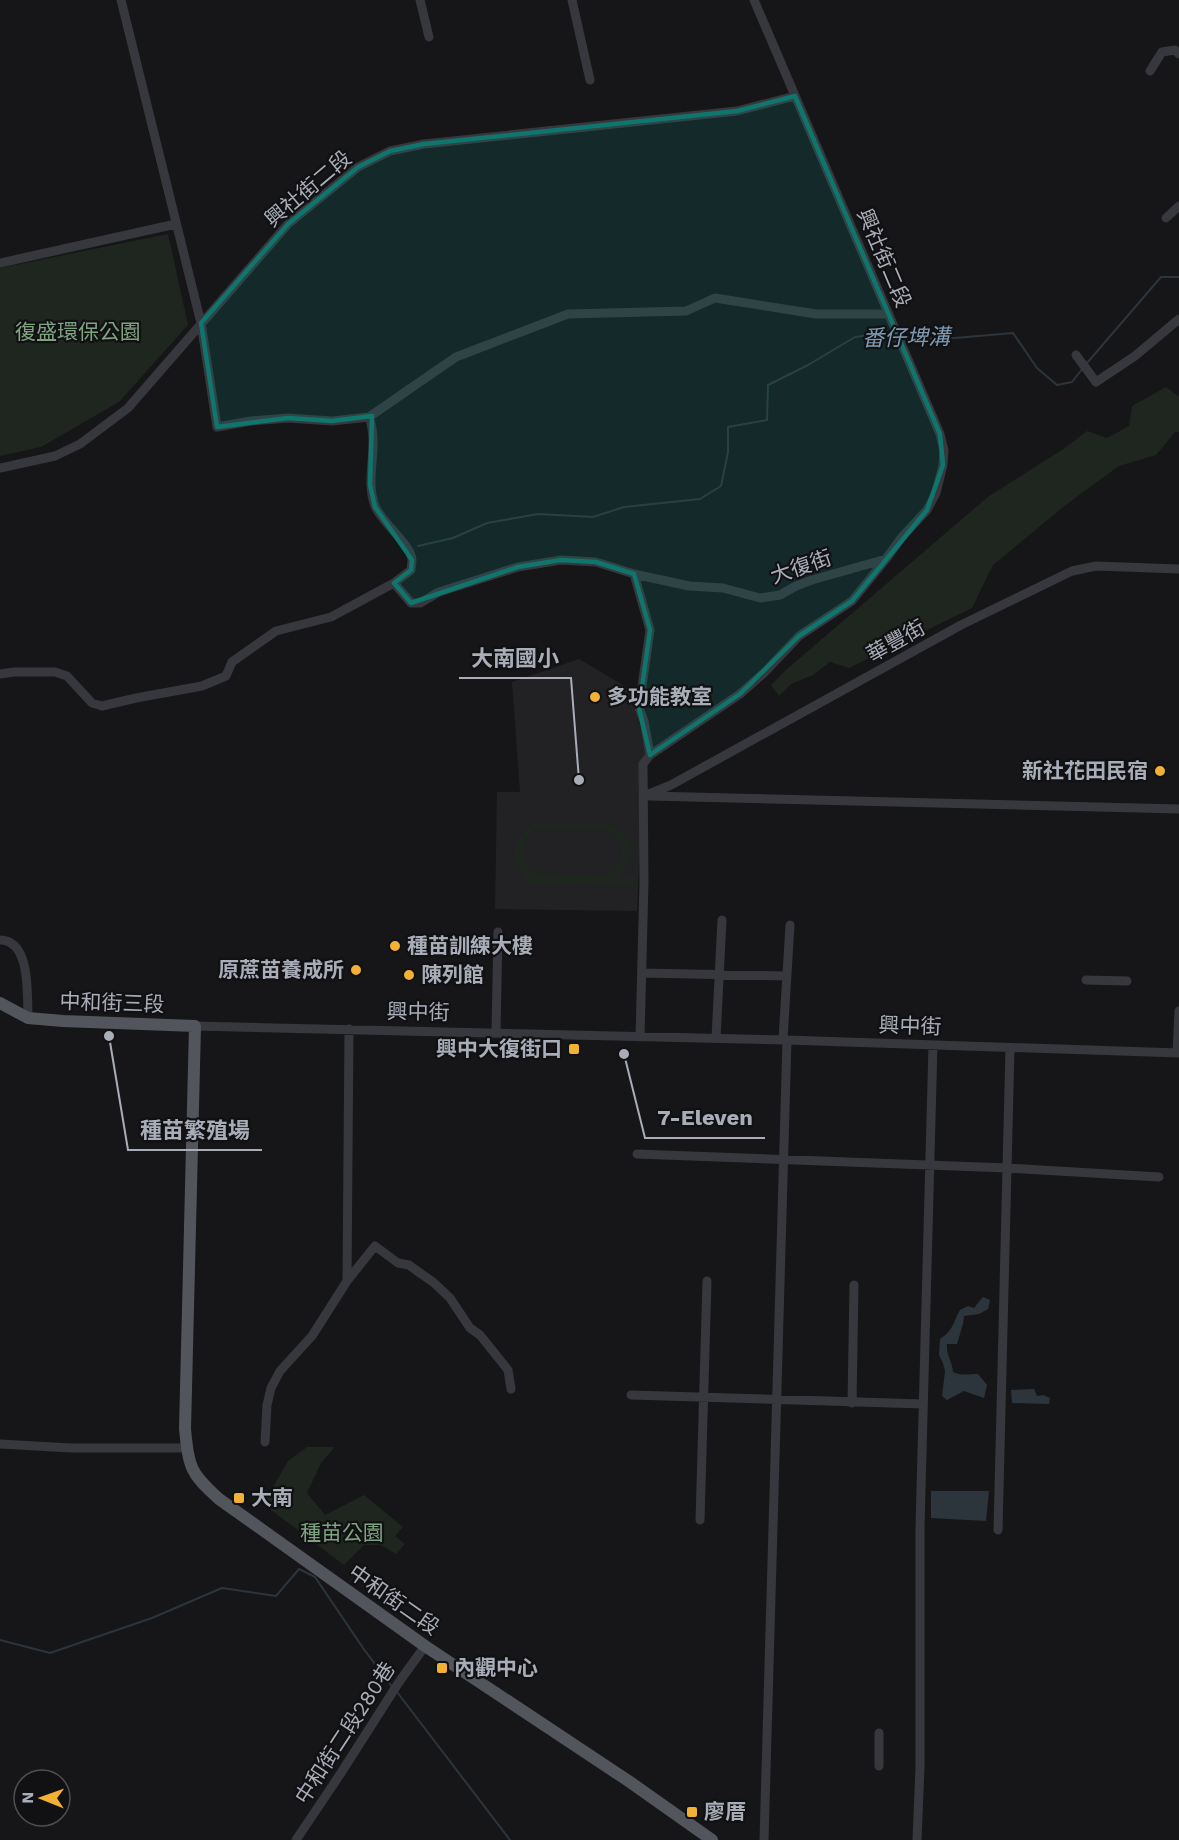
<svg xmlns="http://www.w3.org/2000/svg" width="1179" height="1840" font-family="'Work Sans','Noto Sans TC',sans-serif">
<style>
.built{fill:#222225}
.green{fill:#1e261f;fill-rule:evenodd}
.water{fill:#2c353c}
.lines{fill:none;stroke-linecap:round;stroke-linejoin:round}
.stream{stroke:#2c353c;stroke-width:2}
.minor{stroke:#37383d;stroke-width:9}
.major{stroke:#53555c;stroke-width:12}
.marked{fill:#0f766e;fill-opacity:0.2;stroke:#0f766e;stroke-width:4.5;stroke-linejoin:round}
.poi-dot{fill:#f2b134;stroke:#111113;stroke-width:2}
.labels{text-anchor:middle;stroke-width:4.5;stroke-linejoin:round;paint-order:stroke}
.street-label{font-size:21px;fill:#a8adb8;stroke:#111113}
.park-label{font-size:21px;fill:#7fa381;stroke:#111113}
.poi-label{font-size:21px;font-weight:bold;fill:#a8adb8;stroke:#111113;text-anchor:start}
.water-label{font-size:22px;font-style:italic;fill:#7f9bb3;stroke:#111113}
.leader{fill:none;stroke:#a8adb8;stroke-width:2}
.callout-dot{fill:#a8adb8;stroke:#111113;stroke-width:2}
.callout-label{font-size:22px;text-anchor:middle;font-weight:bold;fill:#a8adb8;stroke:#111113;stroke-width:4.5;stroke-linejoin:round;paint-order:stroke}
</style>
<rect width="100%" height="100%" fill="#161618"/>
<path class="built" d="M579,659l54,32 13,63 -4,41 -5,116 -142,-2 2,-117h23l-8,-110z"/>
<path class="green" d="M168,234l20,91 -69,77 -78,45 -41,9v-188z
M1166,387l13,10v35h-4l-19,23 -37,11 -52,38 -74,61 -21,43 -123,60 -19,-6 -17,13 -22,9 -12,12 -8,-11 16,-16 202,-173 76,-48 22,-17 20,7 22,-12 3,-20z
M534,823h73c12,6 19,14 26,25l-4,15 -11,15 16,-1 -1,8 -107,-2c0,-9 -4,-10 -9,-17 -11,-18 5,-32 17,-43zM537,829l67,1 7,4 8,9 3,10 -2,9 -12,13 -5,1 -65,-2 -8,-5 -7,-12v-14l7,-10z
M307,1447h28l-14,16 -14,30 18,22 39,-20 39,32 -8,9 10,8 -9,10 -15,-9h-17l-20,20 -81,-61 25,-43z"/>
<path class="water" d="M983,1297l7,3 -2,9 -9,5 -15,2 -1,8 -6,20h-10c-1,12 5,16 6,28 7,4 17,2 25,2l9,11 -3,13 -20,-7 -17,9 -5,-4 3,-25 -2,-8 -4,-8 1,-16c14,-9 13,-17 20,-29l8,-4 6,2z
M1034,1389l3,7 6,-1 7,3 -1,6 -37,-1 -1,-13z
M931,1491h58l-3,30 -55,-3z"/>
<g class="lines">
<path class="stream" d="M903,339l52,-1 58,-5 24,35 20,17 15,-3 11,-14
M1087,363l74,-86h18
M418,546l35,-8 34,-15 51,-9 55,3 31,-10 76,-8 21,-13 7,-34v-25l39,-7 1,-35 40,-20 47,-28 21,-3 18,3
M0,1640l50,13 102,-35 70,-30 54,8 23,-27 16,8 48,71 30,40
M397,1692l113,148"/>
<path class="minor" d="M121,0l80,323 16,104 34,-6 37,-3 44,3 37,-4 87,-60 112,-43 118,-3 29,-13 101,16h73
M420,0l9,37
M572,0l18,80
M1150,71l12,-19 13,-2 4,4
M1166,218l13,-12
M0,263l176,-39
M1076,355l20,27 39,-26 44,-37
M0,468l55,-12 25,-12 48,-36 160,-184 70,-57 32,-16 34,-7 313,-33 58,-15
M634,574l16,56 -11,78 5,13 6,34
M394,583l17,20h9l19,-11 79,-25 43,-7 35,2 38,12 55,12 34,2 37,10 20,-3 16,-9 16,-6 74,-21
M0,674l14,-2h41l12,4 25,27 10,3 34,-8 66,-12 24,-10 6,-14 44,-31 55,-14 63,-34 17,-13c0,-3 1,-7 1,-10 -1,-16 -31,-38 -37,-54 -11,-28 5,-59 -6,-89
M644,796l27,-11 290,-160 111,-54 24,-5 83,3
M649,796l530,13
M0,940c31,0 27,55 28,78
M642,973l145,3
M1086,980l41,1
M195,1026l592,14 392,13
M496,1032l2,-100
M640,1037l4,-155 -1,-118 7,-9 90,-61 25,-22 34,-36 53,-35 34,-42 16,-22 25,-27 9,-17 7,-28 1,-15 -4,-16 -186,-434
M716,1038l6,-118
M783,1039l7,-114
M1177,1053l2,-42
M637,1154l370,14 152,9
M347,1281l28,-35 23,17 11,2 11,8 13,9 17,16 20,30 10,7 28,35 3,19
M631,1395l292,9
M852,1403l2,-118
M265,1442l2,-37 4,-17 9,-17 32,-35 35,-55 2,-252
M0,1444l71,4h116
M700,1520l7,-239
M998,1530l12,-482
M879,1766v-33
M296,1840l45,-67 58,-91 26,-36
M764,1840l23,-800
M917,1840l3,-73v-240l13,-482"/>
<path class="major" d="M0,1003l28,15 35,3 132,5 -10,403c4,39 5,44 34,70l206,147 205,136 82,58"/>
</g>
<path class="marked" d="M795,96l145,338 3,31 -16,45 -75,91 -53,35 -59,58 -90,61 -11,-47 11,-78 -16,-56 -38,-12 -35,-2 -43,7 -107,36 -17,-20 17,-13 1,-10 -37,-53 -5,-22 2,-69 -40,5 -44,-3 -71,9 -16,-104 87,-99 70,-57 32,-16 34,-7 313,-33z"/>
<g class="poi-dot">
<circle cx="595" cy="697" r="6"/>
<circle cx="1160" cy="771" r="6"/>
<circle cx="395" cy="946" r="6"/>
<circle cx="356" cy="970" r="6"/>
<circle cx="409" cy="975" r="6"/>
<rect x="568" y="1043" width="12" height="12" rx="3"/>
<rect x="233" y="1492" width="12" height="12" rx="3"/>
<rect x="436" y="1662" width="12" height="12" rx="3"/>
<rect x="686" y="1806" width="12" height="12" rx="3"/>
</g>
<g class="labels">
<g class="street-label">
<text transform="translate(308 189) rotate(-40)" y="7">興社街二段</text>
<text transform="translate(884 258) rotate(67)" y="7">興社街二段</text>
<text transform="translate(801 567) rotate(-19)" y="7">大復街</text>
<text transform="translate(896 641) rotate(-29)" y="7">華豐街</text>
<text transform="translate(112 1003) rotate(2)" y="7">中和街三段</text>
<text transform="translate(418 1012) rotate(1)" y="7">興中街</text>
<text transform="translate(910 1026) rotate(2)" y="7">興中街</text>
<text transform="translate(394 1600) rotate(35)" y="7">中和街二段</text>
<text transform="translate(345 1733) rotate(-57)" y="7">中和街二段280巷</text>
</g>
<g class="park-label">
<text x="78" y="339">復盛環保公園</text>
<text x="342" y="1540">種苗公園</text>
</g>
<g class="poi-label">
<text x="607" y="704">多功能教室</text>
<text x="1148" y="778" text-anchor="end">新社花田民宿</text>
<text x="407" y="953">種苗訓練大樓</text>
<text x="344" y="977" text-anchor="end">原蔗苗養成所</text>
<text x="421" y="982">陳列館</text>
<text x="562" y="1056" text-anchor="end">興中大復街口</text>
<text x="251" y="1505">大南</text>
<text x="454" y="1675">內觀中心</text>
<text x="704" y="1819">廖厝</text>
</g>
<g class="water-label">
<text transform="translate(906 337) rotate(-1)" y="8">番仔埤溝</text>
</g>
</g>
<path class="leader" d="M579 780L571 678H459M624 1054L645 1138H765M109 1036L128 1150H262"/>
<g class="callout-dot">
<circle cx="579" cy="780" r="6"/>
<circle cx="624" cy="1054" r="6"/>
<circle cx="109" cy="1036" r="6"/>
</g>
<g class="callout-label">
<text x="515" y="666">大南國小</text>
<text x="705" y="1125">7-Eleven</text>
<text x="195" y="1138">種苗繁殖場</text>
</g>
<g transform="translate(42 1798) rotate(271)"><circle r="28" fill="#111113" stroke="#4d4f55" stroke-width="1.5"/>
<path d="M0-4.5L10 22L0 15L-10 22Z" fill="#f2b134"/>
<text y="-9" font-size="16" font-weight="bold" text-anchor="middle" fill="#a8adb8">N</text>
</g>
</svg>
